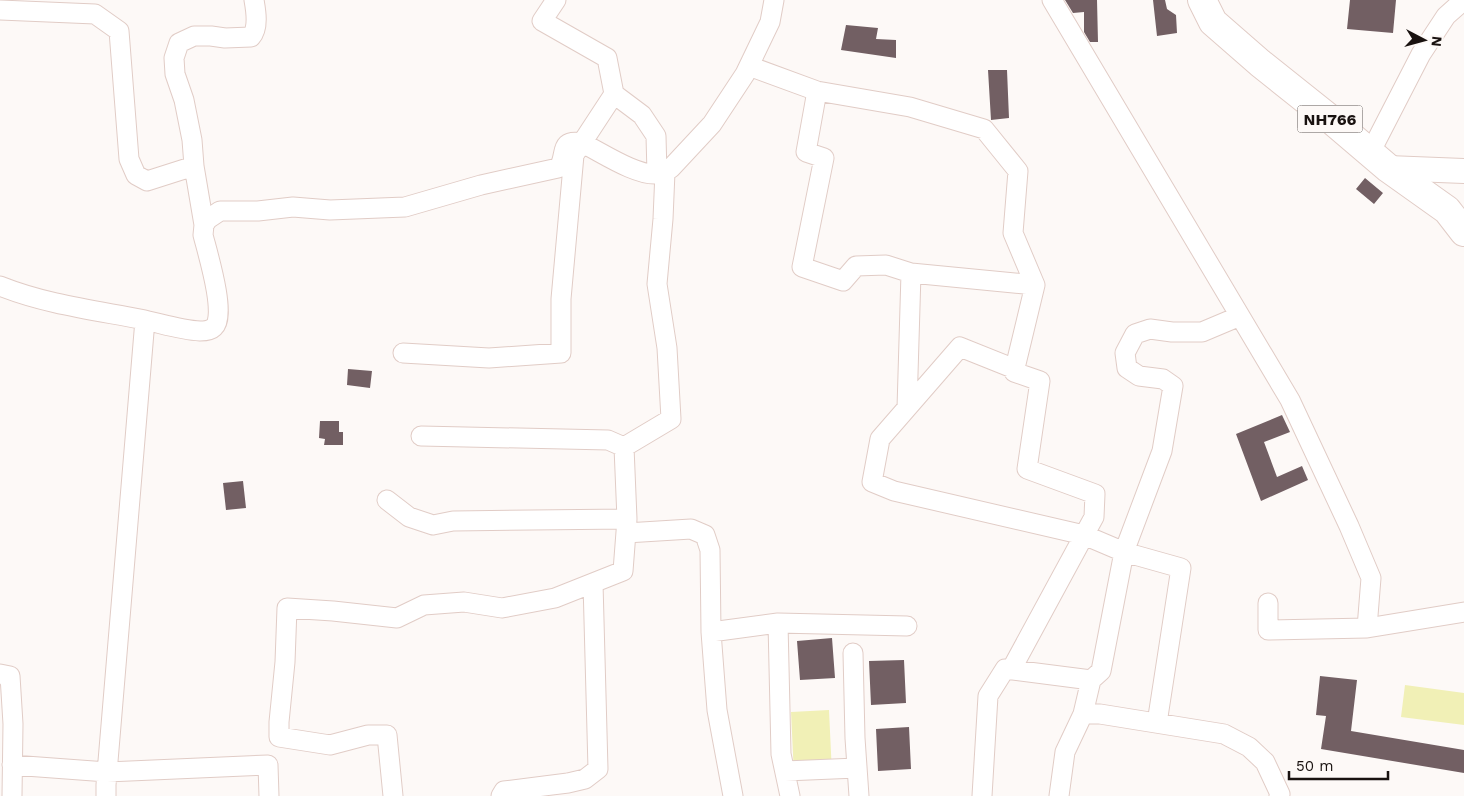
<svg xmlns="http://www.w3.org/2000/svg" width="1464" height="796" font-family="'Work Sans',sans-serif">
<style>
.green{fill:#f1f0b6}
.building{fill:#725f63}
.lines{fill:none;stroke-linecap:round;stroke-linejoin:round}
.minor-casing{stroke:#e1ccc6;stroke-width:21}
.major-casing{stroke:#e1ccc6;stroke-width:26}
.highway-casing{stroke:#e1ccc6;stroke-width:30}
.minor{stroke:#fff;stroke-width:19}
.major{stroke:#fff;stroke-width:24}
.highway{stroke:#fff;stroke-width:28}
.labels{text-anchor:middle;stroke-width:4;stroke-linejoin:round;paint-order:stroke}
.shield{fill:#fdf9f7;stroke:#5d5755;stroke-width:1}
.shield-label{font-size:16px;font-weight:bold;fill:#191210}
</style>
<rect width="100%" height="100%" fill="#fdf9f7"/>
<path class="green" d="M1405,685l59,8v32l-63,-8z
M829,710l3,64 -38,1 -3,-63z"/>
<path class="building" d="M1065,0h32l1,42h-8l-6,-10v-20l-11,1z
M1153,0h12l2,9 9,6 1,18 -20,3z
M1350,0h46l-3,33 -46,-4z
M846,25l32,3 -2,11 20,1v18l-55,-8z
M988,70h19l2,48 -18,2z
M1365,178l18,15 -9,11 -18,-15z
M348,369l24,2 -2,17 -23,-3z
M1282,415l8,17 -26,10 13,35 25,-11 6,14 -47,21 -25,-67z
M320,421h19v11h4v13h-19l1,-6 -6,-1z
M243,481l3,27 -20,2 -3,-27z
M832,638l3,40 -35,2 -3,-39z
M904,660l2,43 -35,2 -2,-44z
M1320,676l37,4 -6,51 113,19v23l-143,-24 5,-33 -10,-1z
M909,727l2,42 -33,2 -2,-42z"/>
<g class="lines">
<g class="minor-casing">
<path id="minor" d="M556,0l-14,21 65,37 7,36 28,21 14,21 1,38 8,-2
M1052,0l238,400 59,126 22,52 -4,50
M0,10l95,4 24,17 10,128 7,16 11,6 47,-15
M749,66l68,25 93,16 74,22 34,42 -5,62 22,52
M817,91l-11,61 18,6 -22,109 41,14 13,-15 30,-1 25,8 124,12 -21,87 26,9 -13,88 68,25 -1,23 -83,153
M1370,153l51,-99 25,-38 18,-16
M204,225l-10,-59 -2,-26 -8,-40 -9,-26 -1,-16 5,-15 15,-7h17l14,2 26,-1c8,-9 5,-26 3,-37
M0,286c45,18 93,24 140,33 20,4 40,11 60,12 5,0 11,-1 14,-4 13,-11 -7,-76 -11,-92l1,-10 4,-6 12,-8h38l35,-4 37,3 75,-3 76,-22 77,-17c10,-11 -1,-30 24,-25 19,9 54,33 75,31
M403,353l86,5 72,-5v-54l13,-144 40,-61
M1015,369l-55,-22 -80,92 -8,43 22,9 190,44 40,17 38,-101 11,-65 -10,-7 -24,-3 -12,-8 -2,-15 10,-19 15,-5 22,3h30l38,-16
M907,408l4,-135
M421,436l187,4 16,7
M387,500l22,17 24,8 20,-4 174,-2
M626,533l65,-4 14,6 5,15 1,82 6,78 16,86
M1268,603v27l99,-2 97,-16
M778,623l129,3
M711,632l67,-9 3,131 9,42
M853,653l2,85 4,58
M0,674l10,2 3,48 -1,72
M1083,714h17l124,20 25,13 16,15 15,32 -1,2
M12,765l95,7 161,-7 1,31
M785,771l72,-3
M106,796v-11l39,-465
M393,796l-6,-61h-19l-38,10 -51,-8v-15l6,-60 2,-54 46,3 64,7 27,-13 40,-3 38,6 53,-10 68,-27 4,-52 -3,-72 47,-28 -4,-71 -10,-64 6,-65 2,-47 6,-4 41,-44 33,-50 25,-52 4,-22
M501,796l3,-5 64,-8 17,-4 13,-10 -5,-186
M982,796l6,-100 17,-27 86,11 10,-9 23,-119 57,16 -24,155
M1059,796l6,-44 18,-38 8,-34"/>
</g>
<g class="major-casing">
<path id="major" d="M1388,168l76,3"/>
</g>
<g class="highway-casing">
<path id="highway" d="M1202,0l11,22 47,41 74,59 54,46 59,42 17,22"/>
</g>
<use href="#minor" class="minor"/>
<use href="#major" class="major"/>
<use href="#highway" class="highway"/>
</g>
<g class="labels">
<rect class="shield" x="1297.5" y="105.5" width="65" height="27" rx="4"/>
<g class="shield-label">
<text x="1330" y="125">NH766</text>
</g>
</g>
<g transform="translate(1424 40) rotate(96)" stroke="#fdf9f7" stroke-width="4" paint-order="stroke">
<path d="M0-4L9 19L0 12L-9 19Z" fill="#191210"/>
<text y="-8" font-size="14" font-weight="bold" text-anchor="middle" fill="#191210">N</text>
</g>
<path d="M1289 771v8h99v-8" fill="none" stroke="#191210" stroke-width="2.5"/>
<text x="1296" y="771" font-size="15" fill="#191210" stroke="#fdf9f7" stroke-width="4" paint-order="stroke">50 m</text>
</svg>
